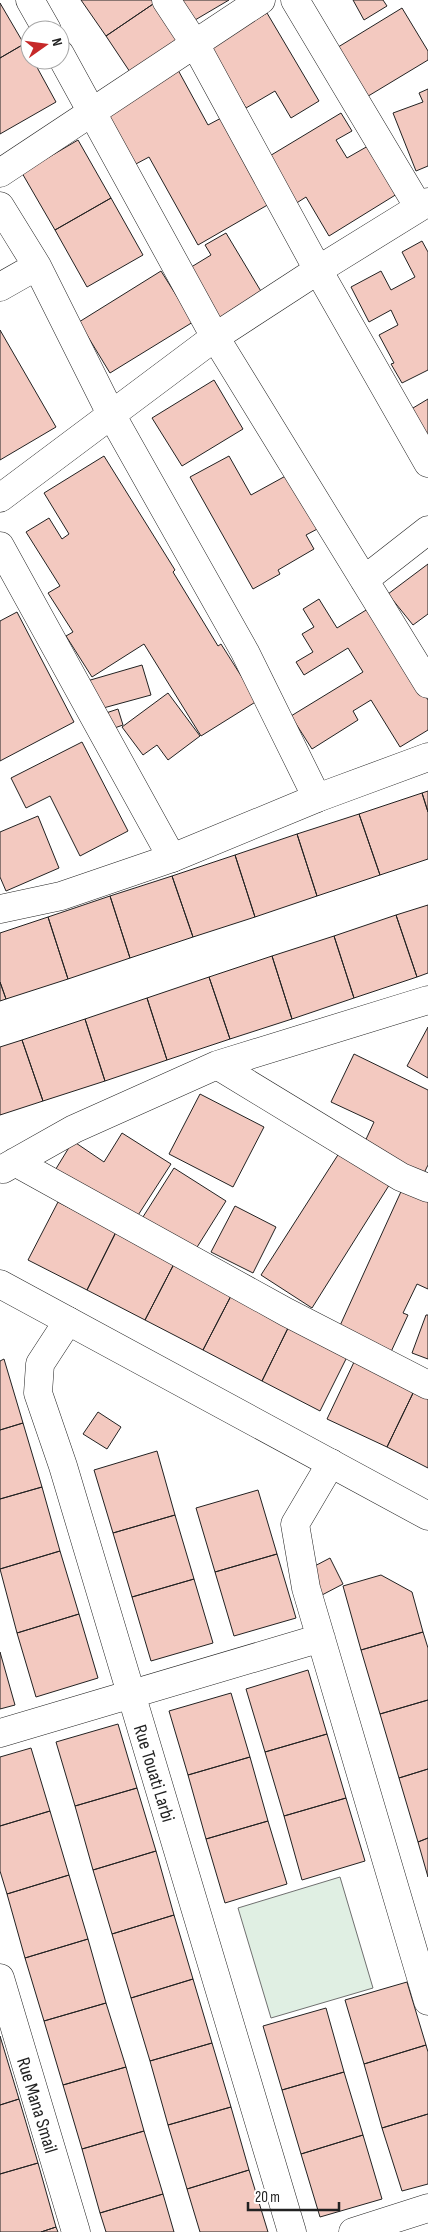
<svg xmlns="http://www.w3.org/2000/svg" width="428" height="2232" font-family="'Sofia Sans Condensed',sans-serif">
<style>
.green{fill:#e0efe3;stroke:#6f6f6f}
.building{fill:#f3c9c0;stroke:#222}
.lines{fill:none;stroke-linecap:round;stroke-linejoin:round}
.street-casing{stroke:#222;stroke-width:29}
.secondary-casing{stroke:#222;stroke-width:29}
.street{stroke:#fff;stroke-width:28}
.secondary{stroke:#fff;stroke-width:28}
.labels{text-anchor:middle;stroke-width:4;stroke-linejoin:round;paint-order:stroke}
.street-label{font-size:19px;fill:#222;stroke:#fff}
</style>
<rect width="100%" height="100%" fill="#fff"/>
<path class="green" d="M340,1877l33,111 -102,30 -33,-110z"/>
<path class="building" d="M81,0h78l-53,36z
M159,0l28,42 -53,36 -28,-42z
M176,0h53l-39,23z
M353,0h30l4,6 -23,14z
M0,3l24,41 -24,14z
M402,8l26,43v9l-68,41 -30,-49z
M267,13l52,88 -28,17 -16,-27 -29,17 -36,-60z
M24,44l6,11v5h3l23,42 -56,32v-76z
M178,70l30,55 15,-8 48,86 -73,42 -49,-88 -15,8 -30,-54z
M428,89v77l-12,5 -23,-58 30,-11 -4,-9z
M341,113l11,18 -16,9 11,18 21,-12 29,48 -68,42 -23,-39 -11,7 -27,-47z
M78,140l33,58 -56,32 -33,-57z
M111,198l32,57 -56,32 -32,-57z
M226,233l36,60 -44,27 -30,-51 23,-14 -6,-10z
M422,241l6,11v118l-26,13 -11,-19 3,-1 -15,-28 19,-10 -7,-15 -22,12 -18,-35 30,-16 10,19 24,-13 -13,-25z
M161,271l32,51 -83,51 -31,-51z
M0,330l56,97 -56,33z
M214,380l29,49 -61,37 -30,-48z
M428,399v43l-20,-31z
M104,456l71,114 -2,2 45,74 3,-2 36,57 -56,35 -57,-92 -52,33 -26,-41 7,-4 -25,-39 12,-7 -34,-54 23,-14 13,21 7,-5 -25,-41z
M229,456l22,39 40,-22 30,54 -15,8 8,14 -36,21 2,4 -27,15 -63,-112z
M428,564v50l-15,11 -25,-31z
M319,599l18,29 34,-21 57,93v30l-28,17 -29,-47 -18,11 5,9 -46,29 -21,-33 72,-44 -15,-24 -44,27 -8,-13 17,-10 -11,-18 12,-7 -11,-18z
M17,612l57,110 -74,39v-140z
M142,665l9,30 -55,15 -9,-29z
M168,693l32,43 -32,24 -11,-15 -14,10 -21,-28z
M118,709l5,16 -17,6 -6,-16z
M82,742l46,89 -48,25 -30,-60 -24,12 -15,-30z
M428,791v21l-6,-19z
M422,793l6,19v47l-48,16 -21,-61z
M359,814l21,61 -63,21 -20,-62z
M38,816l21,52 -53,23 -6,-14v-45z
M297,834l20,62 -62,21 -20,-62z
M235,855l20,62 -62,20 -21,-61z
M172,876l21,61 -63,21 -20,-62z
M110,896l20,62 -62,21 -20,-62z
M428,905v68l-11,4 -21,-62z
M396,915l21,62 -63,21 -20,-62z
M48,917l20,62 -62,20 -6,-17v-49z
M334,936l20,62 -62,21 -20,-63z
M272,956l20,63 -62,20 -21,-62z
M209,977l21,62 -63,21 -20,-62z
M0,982l6,17 -6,2z
M147,998l20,62 -62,21 -20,-62z
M85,1019l20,62 -62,20 -21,-61z
M428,1027v51l-21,-12z
M22,1040l21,61 -43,14v-68z
M354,1054l74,36v75l-6,12 -60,-29 12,-26 -43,-20z
M200,1094l64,33 -31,60 -64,-33z
M122,1133l49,31 -38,59 -79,-51 19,-31 31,21z
M343,1147l50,32 -81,129 -51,-33z
M174,1168l52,33 -32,51 -53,-32z
M404,1185l24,12v92l-11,-5 -14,29 5,2 -18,39 -52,-24z
M58,1202l58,30 -29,58 -59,-30z
M235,1206l41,21 -23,46 -42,-21z
M116,1232l59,30 -30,58 -58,-30z
M175,1262l58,30 -30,58 -58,-30z
M233,1292l58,30 -29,59 -59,-31z
M426,1315h2v44l-16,-6z
M291,1322l58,31 -29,58 -58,-30z
M4,1359l19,64 -23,7v-69z
M355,1360l60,29 -28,58 -60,-28z
M415,1389l13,6v73l-41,-21z
M98,1412l23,15 -14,22 -24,-15z
M23,1423l19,64 -42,12v-69z
M157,1451l18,64 -62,18 -19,-63z
M42,1487l18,64 -60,18v-70z
M258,1490l19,64 -62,18 -19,-64z
M175,1515l19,64 -62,18 -19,-64z
M60,1551l19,63 -62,19 -17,-64z
M277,1554l19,64 -62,18 -19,-64z
M330,1558l13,26 -21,11 -13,-26z
M381,1575l31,17 11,40 -62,18 -18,-64z
M194,1579l19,64 -62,18 -19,-64z
M79,1614l19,64 -62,19 -19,-64z
M423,1632l5,16v52l-48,14 -19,-64z
M0,1652l15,53 -15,4z
M308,1670l19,64 -62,18 -19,-63z
M231,1693l19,64 -62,18 -19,-64z
M428,1700v69l-29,9 -19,-64z
M118,1724l19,64 -62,18 -19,-64z
M327,1734l19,64 -62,18 -19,-64z
M31,1748l19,63 -50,15v-69z
M250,1757l18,64 -62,18 -18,-64z
M428,1769v69l-10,4 -19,-64z
M137,1788l19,63 -63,19 -18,-64z
M346,1798l19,63 -63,19 -18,-64z
M50,1811l19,64 -62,19 -7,-23v-45z
M268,1821l19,63 -62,19 -19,-64z
M428,1838v39l-10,-35z
M156,1851l18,64 -62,19 -19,-64z
M69,1875l19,64 -63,19 -18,-64z
M174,1915l19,64 -62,19 -19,-64z
M88,1939l18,64 -62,18 -19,-63z
M193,1979l19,64 -62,18 -19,-63z
M407,1982l19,63 -62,19 -19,-64z
M106,2003l20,64 -63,18 -19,-64z
M326,2008l18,64 -62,18 -19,-64z
M0,2036l19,63 -19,6z
M212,2043l19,64 -63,18 -18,-64z
M426,2045l2,7v62l-46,14 -18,-64z
M126,2067l18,64 -62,18 -19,-64z
M344,2072l19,63 -62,19 -19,-64z
M19,2099l19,64 -38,11v-69z
M231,2107l18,63 -62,19 -19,-64z
M428,2114v70l-26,7 -20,-63z
M144,2131l19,63 -63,19 -18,-64z
M363,2135l19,64 -62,18 -19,-63z
M38,2163l18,64 -15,5h-41v-58z
M249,2170l19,62h-68l-13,-43z
M163,2194l11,38h-68l-6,-19z
M56,2227l2,5h-17z"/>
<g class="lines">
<g class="street-casing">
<path id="street" d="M30,0l17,30
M166,0l29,44 123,226 110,193
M295,0l123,206
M60,54l155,283 213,347
M0,173l261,-173
M0,206l37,60 74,148 134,238 72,146
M0,287l37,-21
M0,498l215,-161 103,-67 110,-68
M0,546l172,312
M364,580l64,-50
M217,1065l184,112 27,11
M15,1162l271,150 142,73
M3,1169l71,-40 143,-64 211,-65
M68,1321l-28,43 -2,29 25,73 229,766
M331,1463l-36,61 11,64 122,413
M0,1733l321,-95
M0,1978l76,254
M353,2232l75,-24"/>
</g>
<g class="secondary-casing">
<path id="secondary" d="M0,909l61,-13 111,-38 145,-60 111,-41
M0,1284l428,232"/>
</g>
<use href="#street" class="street"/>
<use href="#secondary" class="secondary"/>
</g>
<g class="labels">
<g class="street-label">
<text transform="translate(155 1773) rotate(73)" y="7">Rue Touati Larbi</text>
<text transform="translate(38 2105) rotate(73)" y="7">Rue Mana Smail</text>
</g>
</g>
<g transform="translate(45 45) rotate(76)"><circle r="24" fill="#ffffff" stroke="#a7a7a7"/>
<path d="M0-4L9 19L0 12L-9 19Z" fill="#c62828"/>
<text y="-8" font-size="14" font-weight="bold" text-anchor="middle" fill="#222222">N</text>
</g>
<path d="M248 2202v8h91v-8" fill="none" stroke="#222222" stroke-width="2.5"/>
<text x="255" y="2202" font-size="15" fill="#222222" stroke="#ffffff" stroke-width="4" paint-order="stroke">20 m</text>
</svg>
